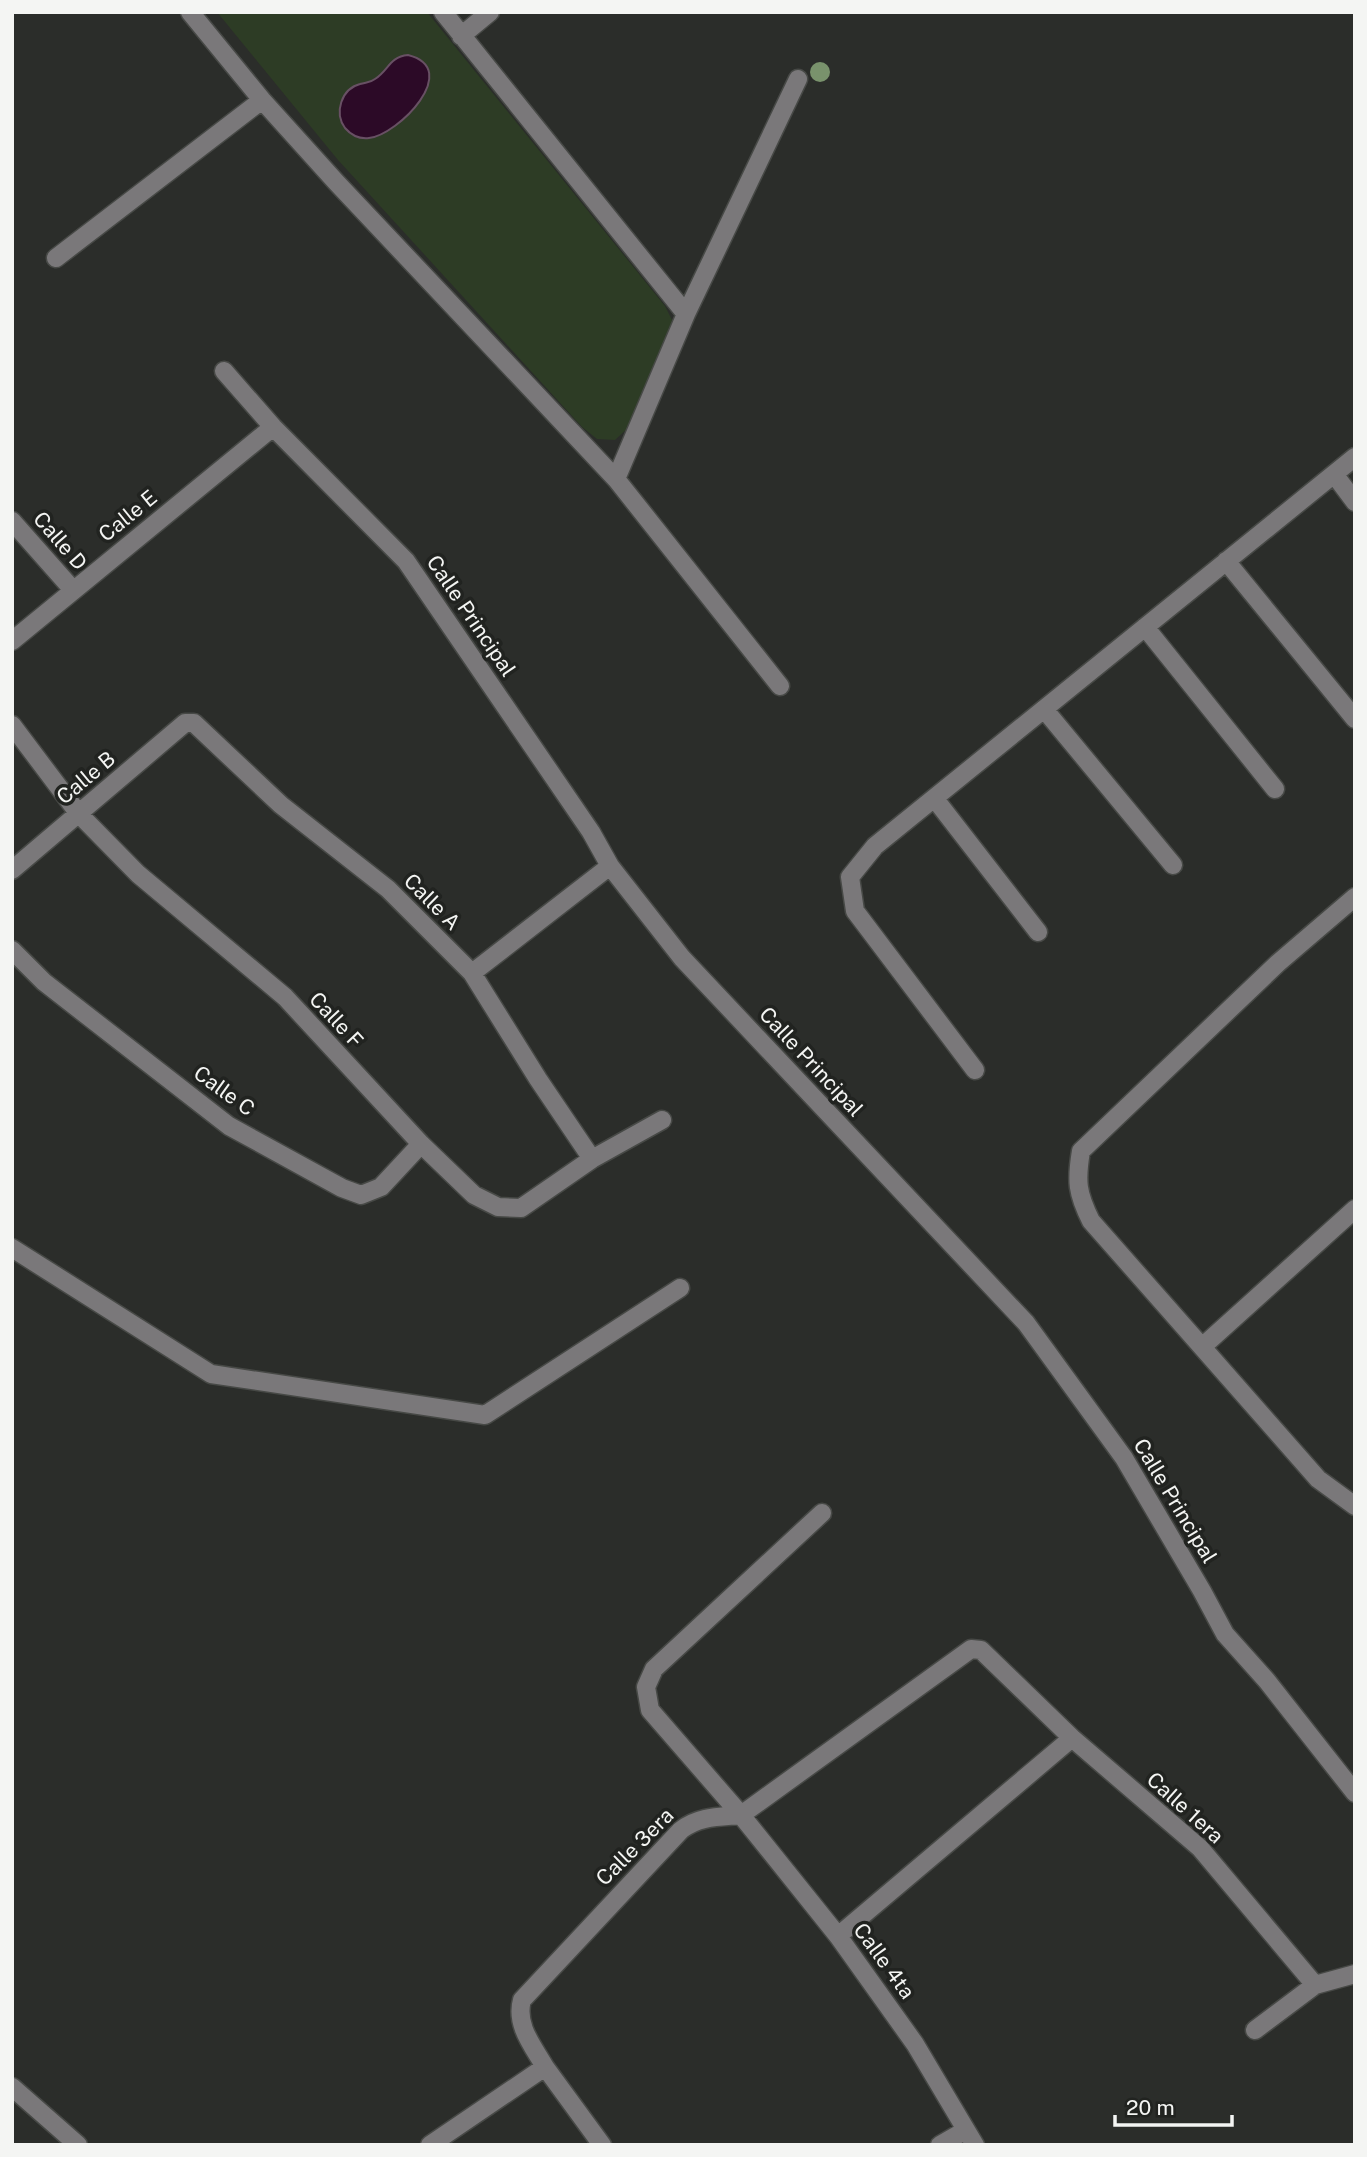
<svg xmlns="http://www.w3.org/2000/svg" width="1367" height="2157" font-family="'Public Sans',sans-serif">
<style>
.green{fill:#2d3c25}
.water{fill:#2c0a27;stroke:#685064;stroke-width:2}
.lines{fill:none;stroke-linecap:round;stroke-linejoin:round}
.minor-casing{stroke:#474946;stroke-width:21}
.minor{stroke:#7a787a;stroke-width:18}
.tree{fill:#79926c}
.labels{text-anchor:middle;stroke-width:7;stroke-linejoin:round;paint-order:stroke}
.street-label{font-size:21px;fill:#f4f5f3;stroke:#212320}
</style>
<rect width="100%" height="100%" fill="#2b2d2a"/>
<path class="green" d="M217,12h210l238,294 7,14 -2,16 -41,91 -14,13 -18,-1 -15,-12 -244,-267z"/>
<path class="water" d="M408,55c55,14 -10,80 -39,83 -9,1 -18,-3 -24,-10 -11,-15 -4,-39 15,-44 6,-2 10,-1 15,-5 14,-9 14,-22 33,-24z"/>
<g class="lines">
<g class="minor-casing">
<path id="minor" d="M190,12l72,88 74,82 280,297 164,207
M443,12l243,302
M461,36l29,-24
M56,258l206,-158
M224,371l49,56 133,134 185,271 19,34 72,92 344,365 98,135 78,133 23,43 42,47 88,112
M1334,474l21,28
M616,479l70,-165 112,-235
M12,521l61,69
M1226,561l129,158
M1145,627l130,162
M12,641l261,-214
M1044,709l129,156
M12,725l67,89 59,60 147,123 136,147 53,51 24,12 23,1 71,-49 70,-39
M935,799l103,133
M12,870l173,-147h9l87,82 107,84 84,84 66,106 54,80
M1355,897l-77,66 -197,188c-5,30 -4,42 10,70l111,126 153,-138
M12,950l32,32 185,144 113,62 19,7 20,-8 40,-43
M472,973l138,-107
M975,1070l-120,-159 -5,-34 25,-31 480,-389
M12,1248l199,126 274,41 195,-127
M1202,1347l116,132 37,27
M822,1513l-168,156 -8,18 4,23 91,105 97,121 77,108 60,101
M838,1936l234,-198
M1255,2030l60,-45
M545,2067l57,78
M12,2087l66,58
M430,2145l115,-78c-12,-21 -30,-42 -23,-67l159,-170c18,-14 38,-13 60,-15l230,-166 10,1 91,88 128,110 115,137 40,-11
M940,2145l26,-15"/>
</g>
<use href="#minor" class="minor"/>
</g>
<circle class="tree" cx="820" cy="72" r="10"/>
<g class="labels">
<g class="street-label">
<text transform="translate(128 516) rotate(-39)" y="7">Calle E</text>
<text transform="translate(60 541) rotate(49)" y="7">Calle D</text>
<text transform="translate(471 616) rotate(56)" y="7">Calle Principal</text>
<text transform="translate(86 778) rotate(-40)" y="7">Calle B</text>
<text transform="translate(432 902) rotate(45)" y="7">Calle A</text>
<text transform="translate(336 1020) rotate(47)" y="7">Calle F</text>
<text transform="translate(811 1062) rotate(47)" y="7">Calle Principal</text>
<text transform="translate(224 1091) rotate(36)" y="7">Calle C</text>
<text transform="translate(1175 1501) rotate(59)" y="7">Calle Principal</text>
<text transform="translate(1185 1808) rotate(42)" y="7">Calle 1era</text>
<text transform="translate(635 1847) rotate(-45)" y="7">Calle 3era</text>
<text transform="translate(884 1961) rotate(54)" y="7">Calle 4ta</text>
</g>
</g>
<rect width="1367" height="2157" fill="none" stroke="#f4f5f3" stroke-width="28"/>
<path d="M1115 2115v10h117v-10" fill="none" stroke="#f4f5f3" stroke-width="3.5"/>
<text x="1126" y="2115" font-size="21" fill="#f4f5f3" stroke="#212320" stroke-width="5" paint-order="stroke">20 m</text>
</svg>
